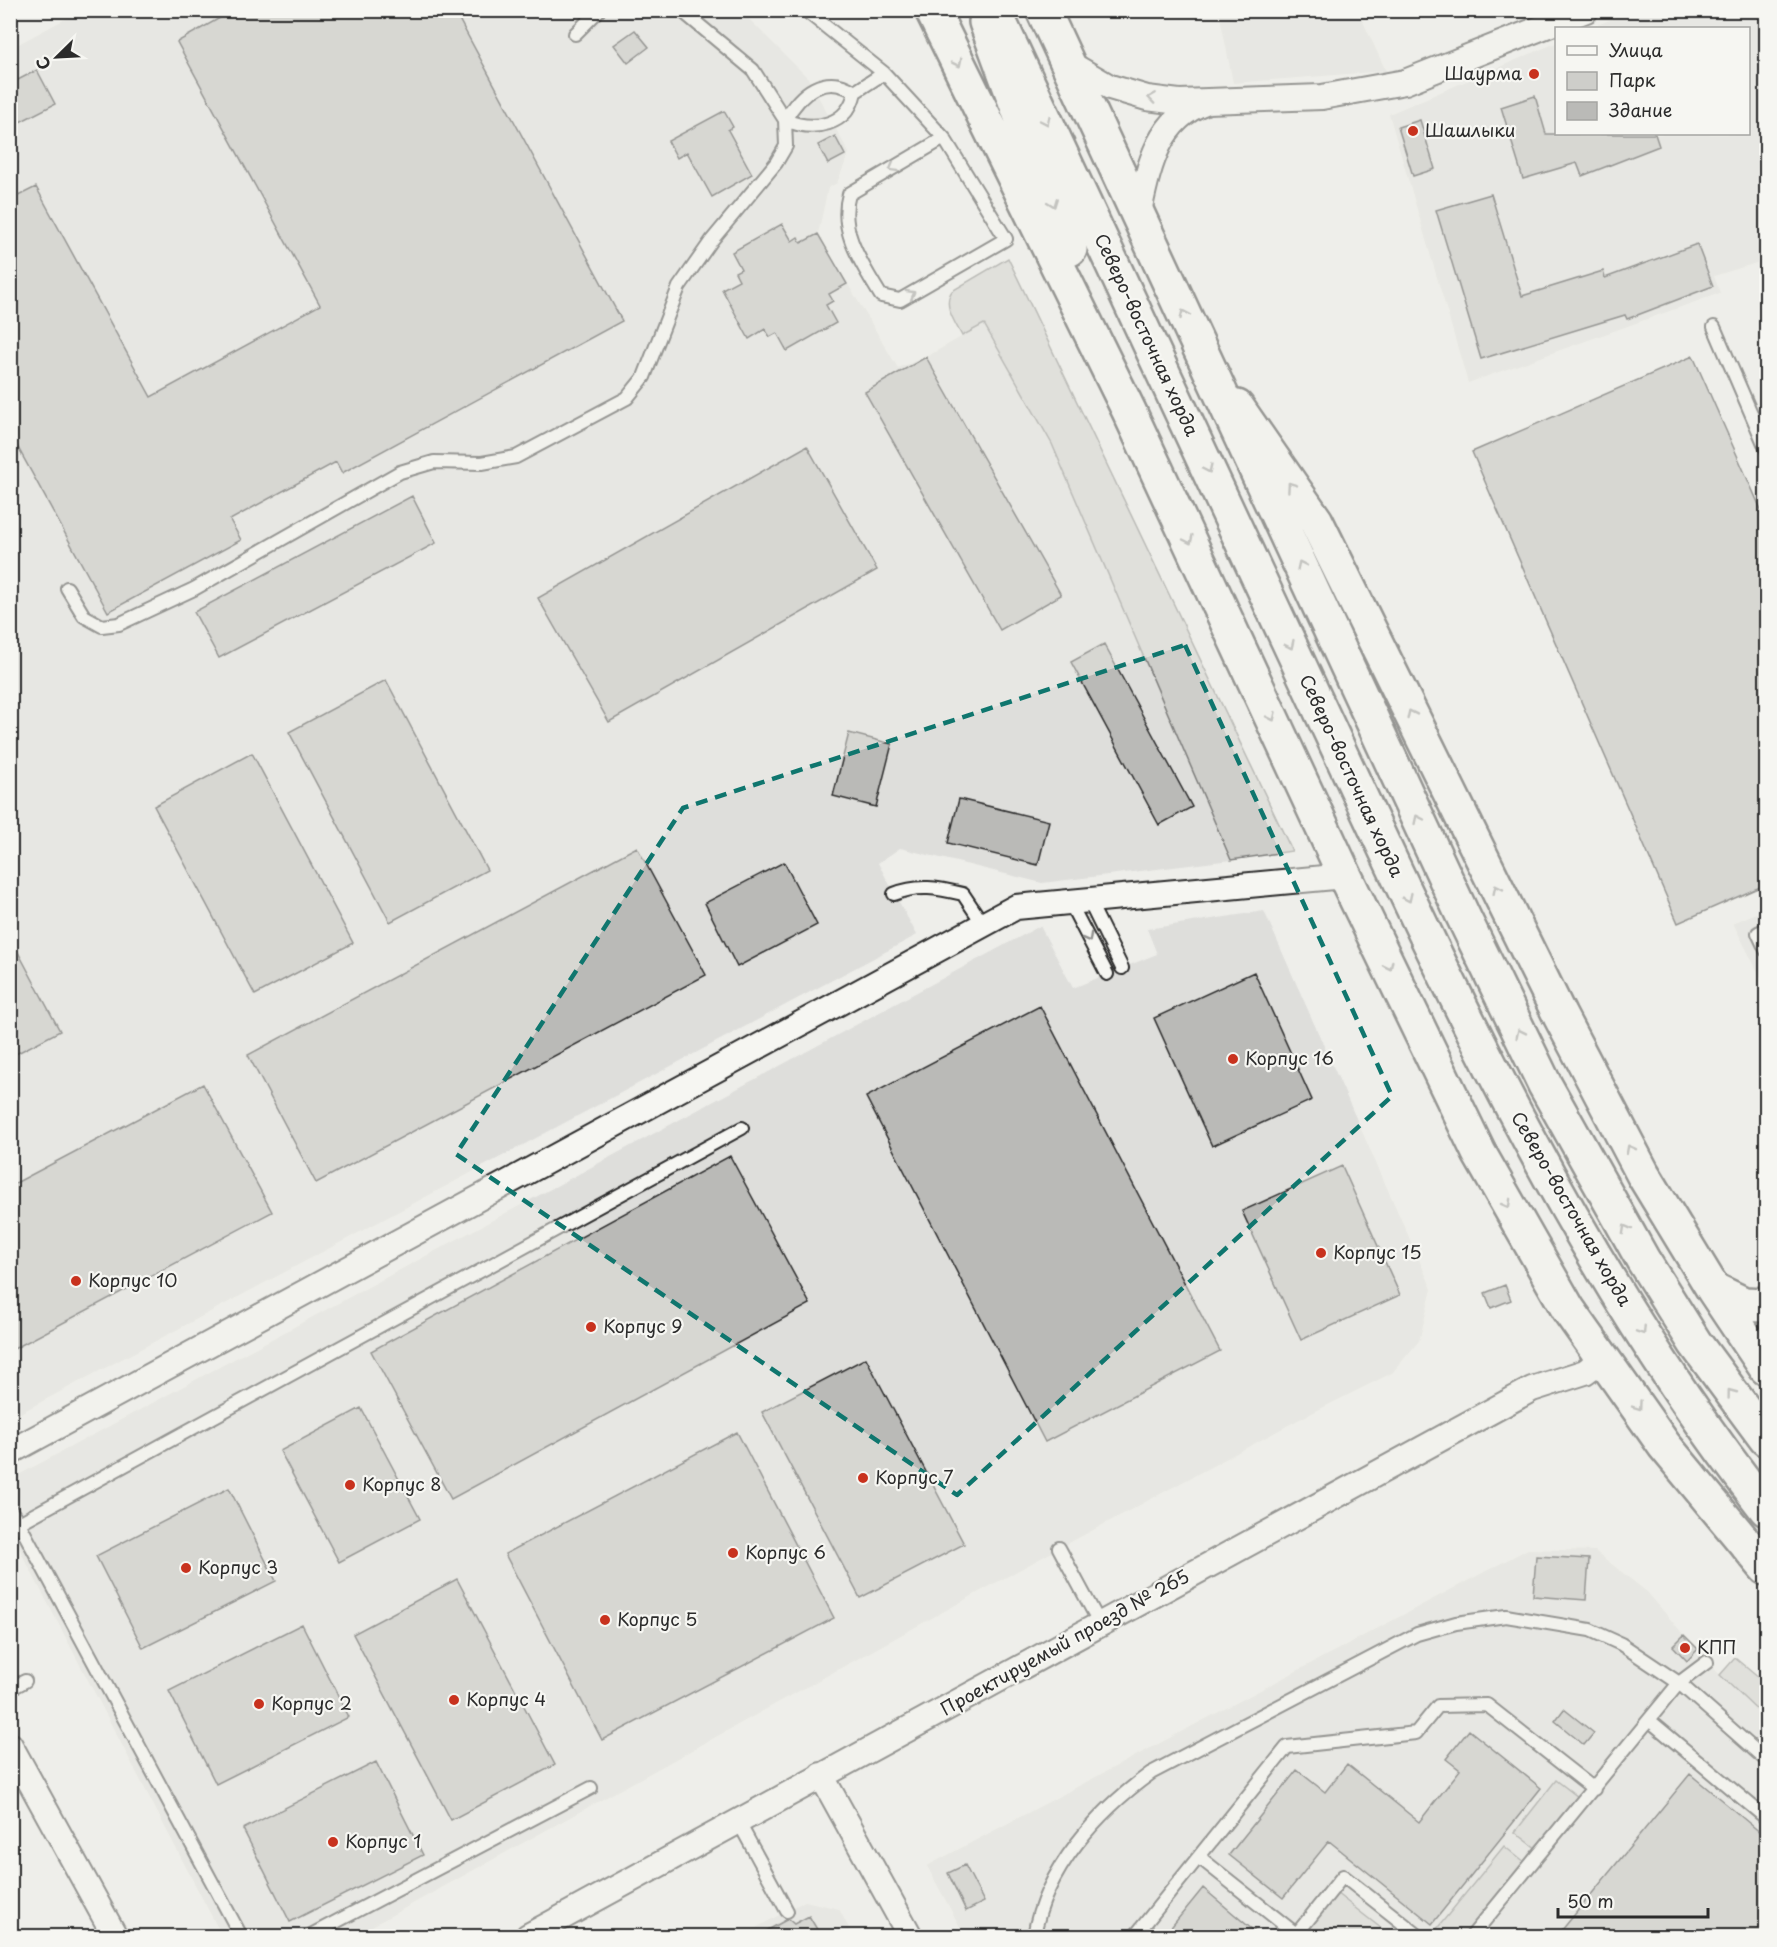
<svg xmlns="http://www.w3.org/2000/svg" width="1777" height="1947" font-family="'Playpen Sans',sans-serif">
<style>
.built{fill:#dededb}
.green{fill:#cececa;stroke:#7c7c7a;stroke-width:1.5}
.building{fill:#babab7;stroke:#2b2b2b;stroke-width:1.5}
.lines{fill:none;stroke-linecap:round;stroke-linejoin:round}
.lane-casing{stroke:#2b2b2b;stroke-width:16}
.street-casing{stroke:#2b2b2b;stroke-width:28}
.secondary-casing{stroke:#2b2b2b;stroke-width:38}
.highway-casing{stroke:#2b2b2b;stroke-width:38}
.lane{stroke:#f6f6f2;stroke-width:12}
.street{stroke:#f6f6f2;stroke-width:24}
.secondary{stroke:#f6f6f2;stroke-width:33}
.highway{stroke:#f6f6f2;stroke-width:33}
.oneway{stroke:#90908e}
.marked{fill:none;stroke:#0f766e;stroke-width:4.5;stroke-dasharray:12 8;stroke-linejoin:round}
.poi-dot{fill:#c8321e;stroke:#f6f6f2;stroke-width:2}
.labels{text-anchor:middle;stroke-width:4.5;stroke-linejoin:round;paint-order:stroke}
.poi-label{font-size:18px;fill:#2b2b2b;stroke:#f6f6f2;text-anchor:start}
.street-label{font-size:18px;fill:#2b2b2b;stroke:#f6f6f2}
</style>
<rect width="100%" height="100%" fill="#eeeeea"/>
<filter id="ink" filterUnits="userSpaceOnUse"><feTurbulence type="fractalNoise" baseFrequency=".0167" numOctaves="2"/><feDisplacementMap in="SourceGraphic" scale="12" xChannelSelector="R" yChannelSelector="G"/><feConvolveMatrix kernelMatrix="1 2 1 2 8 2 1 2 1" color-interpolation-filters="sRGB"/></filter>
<g filter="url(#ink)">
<path class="built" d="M80,11h661l67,67 41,75 -12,30 -9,5 -10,46 80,134 28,-11 58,-33 68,120 179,416 -189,23 -142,-35 -22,15 39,72 -906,483v-1370z
M1178,11h180l28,60 -153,12 -14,-72 -40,2z
M1632,11h134v249l-52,16 6,17 -252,90 -79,-269 167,-71v91h192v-106h-158z
M1766,909v79l-33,-65z
M1264,911l168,378 -13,52 -27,32 -96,48 -255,137 -687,378h-132l-211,-403v-54l1029,-553 33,62 84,-34 -10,-25z
M1528,1549l67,2 52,41 60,70 59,57v217h-801l-38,-70z
M805,1901l34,8 14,27h-112z"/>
<path class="green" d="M1008,258l284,593 -61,9 -179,-416 -68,-120 -22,12c-7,-14 -20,-31 -10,-45z
M1735,1658l31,26v35l-46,-44z
M1556,1780l22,17 -41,52 -22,-17z
M1504,1846l22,18 -59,72h-25l-7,-5z
M1336,1893l55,43h-89z"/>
<path class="building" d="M234,10h220l168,311 -280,152 -6,-11 -106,58 11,20 -133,72 -98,-179v-233l26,-13 115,210 169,-92 -143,-263z
M635,30l14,17 -21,16 -14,-18z
M37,70l18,34 -45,23v-43z
M1535,96l11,38h109l4,12 -77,30 -5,-13 -54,16 -22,-72z
M724,111l9,16 -5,3 24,44 -40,23 -25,-45 -10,6 -9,-17z
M1420,120l15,49 -22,7 -15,-49z
M835,136l10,19 -17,9 -10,-19z
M1491,194l31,102 81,-25 2,7 92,-34 16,42 -86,33 -2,-4 -144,44 -45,-149z
M782,224l10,17 6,-4 3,6 17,-9 29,50 -18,10 4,7 -7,4 10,18 -49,28 -10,-18 -7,4 -5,-8 -16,10 -27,-50 17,-9 -4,-8 6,-3 -9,-17z
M1693,356l74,167v361l-89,39 -206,-471z
M926,357l135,238 -61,35 -135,-238z
M807,446l70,124 -268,152 -71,-124z
M412,496l24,47 -217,115 -25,-46z
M1104,644l88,163 -33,18 -88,-163z
M386,680l101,190 -97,52 -101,-190z
M849,733l43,11 -16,63 -43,-11z
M252,753l101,190 -98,52 -101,-189z
M959,799l90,22 -11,44 -90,-22z
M637,847l69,128 -390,208 -68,-128z
M784,862l33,63 -80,42 -32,-64z
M10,937l50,94 -50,26z
M1254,972l58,128 -100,46 -58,-128z
M1040,1006l180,345 -175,91 -179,-345z
M203,1084l69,128 -262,139v-165z
M730,1156l80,148 -359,195 -80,-148z
M1342,1166l58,129 -99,45 -59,-129z
M1505,1285l6,15 -20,8 -6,-15z
M866,1358l98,186 -104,54 -98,-186z
M361,1408l59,111 -81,43 -59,-111z
M737,1432l97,186 -232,122 -97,-186z
M229,1488l47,93 -133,67 -47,-92z
M1536,1556l53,3 -3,41 -53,-4z
M457,1579l98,186 -104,55 -98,-186z
M302,1624l47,93 -133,67 -47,-93z
M1684,1635l14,14 -11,12 -14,-15z
M1564,1709l30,24 -10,12 -29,-24z
M1469,1730l72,58 -109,136 -103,-83 -46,57 -54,-43 68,-85 28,22 22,-28 72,58 41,-52 -14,-11z
M376,1762l47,93 -133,67 -47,-93z
M1690,1774l77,64v98h-210z
M965,1865l19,37 -18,9 -18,-38z
M1203,1888l57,48h-96z
M809,1916l12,20h-64l31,-17 6,5z"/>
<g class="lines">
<g class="lane-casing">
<path id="lane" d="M681,10l72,60 32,50
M805,10l79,63 60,65 62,101 -106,61 -19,-4c-19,-32 -43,-65 -32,-102l95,-56
M575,34l24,-24
M785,120c15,-27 40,-48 70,-28
M1714,327l52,121
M67,588l17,28 18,10 17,-2 75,-35 206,-117 34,-10 48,1 34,-6 111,-59 17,-21 35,-90 33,-47 64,-77 10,-17 -1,-26c29,12 63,6 70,-28l29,-19
M894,894c24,-10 44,-6 69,0l20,30
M1088,899l34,69
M1069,901l38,73
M1766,929l-8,4 8,17
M10,1509l9,14
M1059,1548l41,76
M10,1689l15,-8
M1649,1720l117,98
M738,1821l49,90
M1199,1857l97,77
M241,1936l-222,-413 723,-395
M309,1936l282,-148
M1034,1936c11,-67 64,-125 117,-163l266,-139 39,-11 50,-7 84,14 31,14 58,39 87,77
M1135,1936l152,-189 129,-14 22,-27 49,-1 107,84
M1295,1936l48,-60 76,60
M1472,1936l207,-253 28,-21"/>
</g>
<g class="street-casing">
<path id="street" d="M1067,62l43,25 37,11 32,4 143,-5 83,-15 181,-72
M1138,216c10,-45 18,-96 67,-114
M10,1452l1006,-545 329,-31
M10,1745l105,191
M821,1775l89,161
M528,1936l1004,-547 53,-17 19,-14"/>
</g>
<g class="secondary-casing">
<path id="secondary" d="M932,10l197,401 216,465 134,277 89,156 96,136 102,123
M986,22l84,227
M1237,407l79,114 244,495 83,158 70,115 53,79
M1713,1289l31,15 22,1"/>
</g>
<g class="highway-casing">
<path id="highway" d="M994,10c113,241 225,482 337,723 125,269 251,542 435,776
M1043,10l420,906 82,169 98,175 52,83 71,96"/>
</g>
<use href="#lane" class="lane"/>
<use href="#street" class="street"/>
<use href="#secondary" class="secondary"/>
<use href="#highway" class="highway"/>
</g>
<defs><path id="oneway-chevron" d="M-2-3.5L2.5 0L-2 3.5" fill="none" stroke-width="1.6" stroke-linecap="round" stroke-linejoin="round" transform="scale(1.5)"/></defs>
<g class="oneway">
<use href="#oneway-chevron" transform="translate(958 63) rotate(64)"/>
<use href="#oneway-chevron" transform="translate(1152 98) rotate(-172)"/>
<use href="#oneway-chevron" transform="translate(1046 121) rotate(65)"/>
<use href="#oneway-chevron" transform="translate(893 168) rotate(150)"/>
<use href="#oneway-chevron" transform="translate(1053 203) rotate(69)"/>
<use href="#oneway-chevron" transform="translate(911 294) rotate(-30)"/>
<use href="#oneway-chevron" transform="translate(1184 314) rotate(-115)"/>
<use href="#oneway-chevron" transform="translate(1208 469) rotate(65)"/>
<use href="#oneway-chevron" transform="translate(1291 486) rotate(-125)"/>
<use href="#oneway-chevron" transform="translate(1189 540) rotate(65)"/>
<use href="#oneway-chevron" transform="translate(1301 565) rotate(-115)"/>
<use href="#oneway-chevron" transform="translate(1290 645) rotate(65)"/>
<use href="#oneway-chevron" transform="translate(1411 714) rotate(-116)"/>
<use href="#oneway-chevron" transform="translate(1272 717) rotate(65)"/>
<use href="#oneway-chevron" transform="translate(1418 819) rotate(-115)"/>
<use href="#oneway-chevron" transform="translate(1497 889) rotate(-116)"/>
<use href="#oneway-chevron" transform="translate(1408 898) rotate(65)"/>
<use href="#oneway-chevron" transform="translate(1088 938) rotate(61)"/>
<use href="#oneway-chevron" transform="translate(1389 966) rotate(64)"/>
<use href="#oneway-chevron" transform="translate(1520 1033) rotate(-116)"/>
<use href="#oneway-chevron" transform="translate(1630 1149) rotate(-118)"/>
<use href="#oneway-chevron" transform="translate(1507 1204) rotate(61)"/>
<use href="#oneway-chevron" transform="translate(1626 1229) rotate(-119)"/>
<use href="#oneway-chevron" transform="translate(1642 1331) rotate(57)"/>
<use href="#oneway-chevron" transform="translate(1731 1393) rotate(-127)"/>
<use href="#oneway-chevron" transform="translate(1638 1406) rotate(55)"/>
</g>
</g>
<path d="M0 0H1777V1947H0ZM1185,645l207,451 -435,399 -501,-341 227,-346z" fill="#eeeeea" fill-opacity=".55" fill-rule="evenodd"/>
<path class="marked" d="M1185,645l207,451 -435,399 -501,-341 227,-346z"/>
<g class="poi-dot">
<circle cx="1534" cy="74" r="6"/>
<circle cx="1413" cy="131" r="6"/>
<circle cx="1233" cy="1059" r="6"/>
<circle cx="1321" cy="1253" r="6"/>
<circle cx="76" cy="1281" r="6"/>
<circle cx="591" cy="1327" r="6"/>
<circle cx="863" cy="1478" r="6"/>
<circle cx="350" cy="1485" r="6"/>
<circle cx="733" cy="1553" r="6"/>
<circle cx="186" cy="1568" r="6"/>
<circle cx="605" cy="1620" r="6"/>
<circle cx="1685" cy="1648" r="6"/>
<circle cx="454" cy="1700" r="6"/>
<circle cx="259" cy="1704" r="6"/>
<circle cx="333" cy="1842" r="6"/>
</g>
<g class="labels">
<g class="poi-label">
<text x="1522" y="80" text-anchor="end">Шаурма</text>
<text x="1425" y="137">Шашлыки</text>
<text x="1245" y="1065">Корпус 16</text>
<text x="1333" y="1259">Корпус 15</text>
<text x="88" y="1287">Корпус 10</text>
<text x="603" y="1333">Корпус 9</text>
<text x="875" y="1484">Корпус 7</text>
<text x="362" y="1491">Корпус 8</text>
<text x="745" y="1559">Корпус 6</text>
<text x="198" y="1574">Корпус 3</text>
<text x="617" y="1626">Корпус 5</text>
<text x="1697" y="1654">КПП</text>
<text x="466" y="1706">Корпус 4</text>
<text x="271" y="1710">Корпус 2</text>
<text x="345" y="1848">Корпус 1</text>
</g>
<g class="street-label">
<text transform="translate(1146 335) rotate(65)" y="6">Северо-восточная хорда</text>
<text transform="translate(1351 776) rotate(65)" y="6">Северо-восточная хорда</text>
<text transform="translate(1571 1209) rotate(60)" y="6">Северо-восточная хорда</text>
<text transform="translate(1065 1643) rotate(-29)" y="6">Проектируемый проезд № 265</text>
</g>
</g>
<rect width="1777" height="1947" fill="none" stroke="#f6f6f2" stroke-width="36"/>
<rect x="18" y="18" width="1741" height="1911" fill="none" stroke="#2b2b2b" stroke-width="2" filter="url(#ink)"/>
<rect x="1555" y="27" width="195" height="108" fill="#f6f6f2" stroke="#a5a5a2" stroke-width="1.5"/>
<rect x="1567" y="46" width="30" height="9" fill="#f6f6f2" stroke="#a5a5a2" stroke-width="1.5"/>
<text x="1609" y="57" font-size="18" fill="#2b2b2b">Улица</text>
<rect x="1567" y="72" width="30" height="18" fill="#cececa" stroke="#a5a5a2" stroke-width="1.5"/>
<text x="1609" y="87" font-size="18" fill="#2b2b2b">Парк</text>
<rect x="1567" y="102" width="30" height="18" fill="#babab7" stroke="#a5a5a2" stroke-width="1.5"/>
<text x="1609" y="117" font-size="18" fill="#2b2b2b">Здание</text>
<g transform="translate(57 57) rotate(246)" stroke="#f6f6f2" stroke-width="4.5" paint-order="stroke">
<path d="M0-4.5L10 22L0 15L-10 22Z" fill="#2b2b2b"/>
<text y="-9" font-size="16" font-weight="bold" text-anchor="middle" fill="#2b2b2b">С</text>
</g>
<path d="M1558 1908v9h150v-9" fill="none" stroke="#2b2b2b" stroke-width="3"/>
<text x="1567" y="1908" font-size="18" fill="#2b2b2b" stroke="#f6f6f2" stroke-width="4.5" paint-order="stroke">50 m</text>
</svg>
